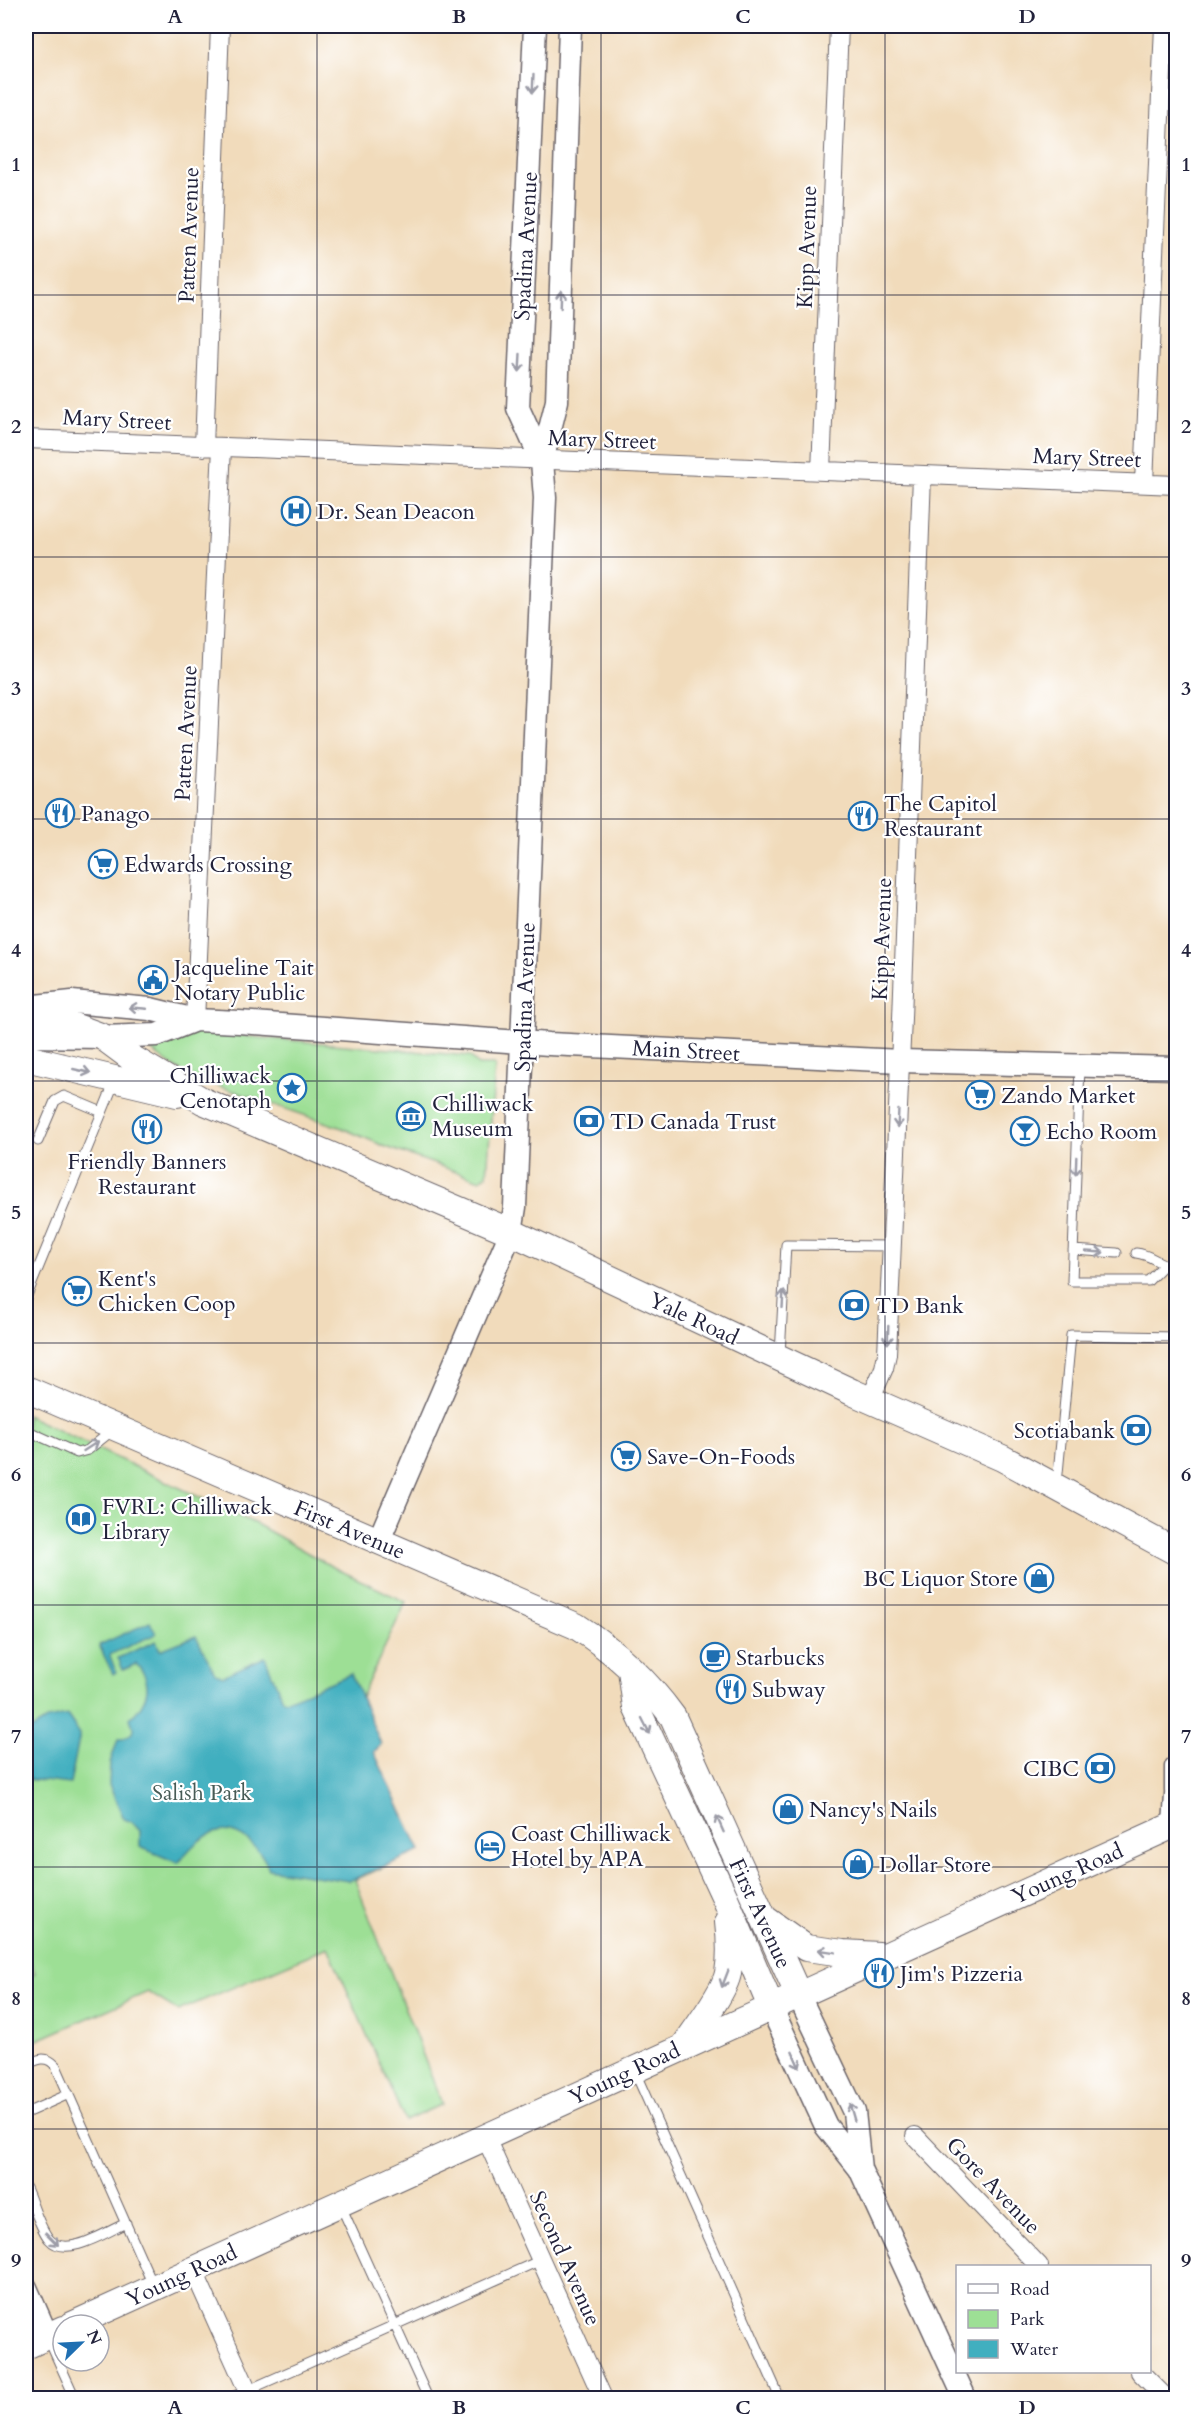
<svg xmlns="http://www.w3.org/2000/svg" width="1202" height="2424" font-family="Cardo,serif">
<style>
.green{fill:#9ddf95;stroke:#608068;stroke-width:1.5}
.water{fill:#41afbf;stroke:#32687d;stroke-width:1.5}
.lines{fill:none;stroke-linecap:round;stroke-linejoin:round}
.service-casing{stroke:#6a6368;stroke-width:11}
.minor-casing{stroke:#6a6368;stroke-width:20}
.tertiary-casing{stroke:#6a6368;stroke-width:25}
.secondary-casing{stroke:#6a6368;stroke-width:28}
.service{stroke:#fff;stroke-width:9}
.minor{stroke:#fff;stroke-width:18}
.tertiary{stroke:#fff;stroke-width:22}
.secondary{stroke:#fff;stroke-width:26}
.oneway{stroke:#9c9ca7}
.grid{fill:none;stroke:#22223b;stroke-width:1.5;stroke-opacity:0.55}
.labels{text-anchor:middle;stroke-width:4.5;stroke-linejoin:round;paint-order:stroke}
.street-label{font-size:22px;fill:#22223b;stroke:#fff}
.poi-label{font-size:22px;fill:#22223b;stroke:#fff;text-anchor:start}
.park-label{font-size:22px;fill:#475b56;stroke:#fff}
.neatline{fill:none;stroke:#22223b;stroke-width:2}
.grid-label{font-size:20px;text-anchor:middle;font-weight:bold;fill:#22223b}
</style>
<rect width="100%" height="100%" fill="#fff"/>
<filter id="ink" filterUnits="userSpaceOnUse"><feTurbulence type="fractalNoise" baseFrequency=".0167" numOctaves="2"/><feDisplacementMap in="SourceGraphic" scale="12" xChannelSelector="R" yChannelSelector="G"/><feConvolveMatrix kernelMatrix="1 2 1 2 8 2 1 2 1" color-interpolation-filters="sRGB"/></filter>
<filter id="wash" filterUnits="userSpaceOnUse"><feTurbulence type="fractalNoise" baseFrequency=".008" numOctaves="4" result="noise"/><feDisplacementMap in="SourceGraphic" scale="24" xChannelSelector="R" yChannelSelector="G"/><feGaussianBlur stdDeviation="1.35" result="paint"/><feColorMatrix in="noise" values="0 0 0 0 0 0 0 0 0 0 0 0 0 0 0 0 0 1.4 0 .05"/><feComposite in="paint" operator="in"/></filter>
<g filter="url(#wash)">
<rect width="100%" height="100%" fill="#f1dbbb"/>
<path class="green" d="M199,1029l53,8 218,19 8,9h17l-8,110 -7,5 -94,-33 -44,-19 -153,-52 -18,-11 -28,-21z
M26,1415l232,110 73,41 75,36 -45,95 20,47 -7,8 46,99 -65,29 87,224 -37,17 -77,-174 -150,64 -30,-19 -122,53v-67l9,-5 -9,-23z"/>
<path class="water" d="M150,1622l6,12 -45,20 -1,2 6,16 -3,2 -14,-29z
M196,1636l19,37 8,3 42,-19 17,42 5,1 64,-26 30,70 -7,8 46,99 -71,30 -80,-12c-8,-20 -30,-44 -55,-36 -15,4 -27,19 -36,30l-38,-16v-16l-8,-9 -8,-3 -15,-34 1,-22 8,-24h5l9,-6 1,-6 -3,-9c17,-14 25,-37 6,-54l-13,6 -5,-12 38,-17 4,9z
M67,1715l13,19 -10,50 -44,-5v-46l22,-14z"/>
</g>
<g filter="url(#ink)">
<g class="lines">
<g class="service-casing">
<path id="service" d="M1080,1066l-8,215h76l15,-15
M38,1141l17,-40 9,-5 38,16
M1073,1250l44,3
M1136,1253c18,2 22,13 40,13
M26,1298l89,-217
M780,1355l6,-110 106,1
M26,1430l51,23 11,-3 25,-20
M1057,1484l14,-149 105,2
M26,2065c12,-6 20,-10 30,1l97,219
M635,2072l145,326
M26,2113l43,-19
M26,2188c7,15 12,37 23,51 17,20 57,-7 77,-16
M340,2204l88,194
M48,2338l27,60
M230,2398l311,-138"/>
</g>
<g class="minor-casing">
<path id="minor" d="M26,439l1150,46
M204,447l16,-421
M821,471l18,-445
M1144,483l20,-457
M195,1020l27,-573
M870,1400l14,-32 3,-14 15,-336 20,-543
M485,2136l118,262
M915,2136l124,130
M193,2269l58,129
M1140,2372l26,26"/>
</g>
<g class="tertiary-casing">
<path id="tertiary" d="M535,26l-17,382 24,53
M26,1007l46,-5 78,7 45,11 44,2 310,22 352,17 275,7
M26,1036l77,1 54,-2 38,-15
M378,1542l133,-310 4,-25 30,-709 -3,-37 15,-60 13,-375
M1176,1767v24
M1174,1825l2,-30
M798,1994l56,118 6,57
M771,2007l55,119 34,43 105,229
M26,2288l21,48"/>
</g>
<g class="secondary-casing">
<path id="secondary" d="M26,1016l39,7 38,14 27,20 73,44 308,131 341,160 150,66 174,94
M26,1058l151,36
M26,1389l550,237c38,24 71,55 97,91l125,277
M631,1670l5,37 90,193 45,107
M764,1918l42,30 37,5 36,2
M685,2045c11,-16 40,-54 43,-72 3,-17 2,-34 0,-51
M72,2325l1104,-501
M26,2346l37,-17"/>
</g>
<use href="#service" class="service"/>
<use href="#minor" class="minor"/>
<use href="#tertiary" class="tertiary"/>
<use href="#secondary" class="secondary"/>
</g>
<defs><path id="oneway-shaft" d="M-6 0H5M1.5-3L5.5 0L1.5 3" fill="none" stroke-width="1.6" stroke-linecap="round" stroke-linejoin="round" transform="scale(1.5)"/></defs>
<g class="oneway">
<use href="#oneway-shaft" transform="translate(533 84) rotate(93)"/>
<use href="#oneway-shaft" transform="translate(561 299) rotate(-88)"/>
<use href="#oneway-shaft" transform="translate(520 363) rotate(93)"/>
<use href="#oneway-shaft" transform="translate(138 1008) rotate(-175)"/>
<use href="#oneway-shaft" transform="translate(82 1071) rotate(13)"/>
<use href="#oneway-shaft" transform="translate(898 1119) rotate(93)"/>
<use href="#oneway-shaft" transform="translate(1076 1166) rotate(92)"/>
<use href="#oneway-shaft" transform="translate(1095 1252) rotate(4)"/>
<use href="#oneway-shaft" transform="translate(783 1299) rotate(-87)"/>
<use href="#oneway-shaft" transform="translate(888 1335) rotate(92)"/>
<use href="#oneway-shaft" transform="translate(91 1446) rotate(-33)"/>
<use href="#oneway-shaft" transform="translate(646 1726) rotate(63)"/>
<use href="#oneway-shaft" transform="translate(720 1824) rotate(-114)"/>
<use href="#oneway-shaft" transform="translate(827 1951) rotate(-171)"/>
<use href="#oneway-shaft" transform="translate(725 1979) rotate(111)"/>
<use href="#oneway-shaft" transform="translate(796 2060) rotate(66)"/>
<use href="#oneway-shaft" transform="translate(852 2112) rotate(-106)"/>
<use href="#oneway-shaft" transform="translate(52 2239) rotate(45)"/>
</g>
</g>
<path class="grid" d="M317,26v2372M601,26v2372M885,26v2372M26,295h1150M26,557h1150M26,819h1150M26,1081h1150M26,1343h1150M26,1605h1150M26,1867h1150M26,2129h1150"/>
<defs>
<g id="hospital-ring" transform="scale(1.5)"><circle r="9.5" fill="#fff" stroke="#1f6fb2" stroke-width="1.5"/><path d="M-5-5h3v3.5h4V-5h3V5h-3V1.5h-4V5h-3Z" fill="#1f6fb2"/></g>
<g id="restaurant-ring" transform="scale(1.5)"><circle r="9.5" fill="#fff" stroke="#1f6fb2" stroke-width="1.5"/><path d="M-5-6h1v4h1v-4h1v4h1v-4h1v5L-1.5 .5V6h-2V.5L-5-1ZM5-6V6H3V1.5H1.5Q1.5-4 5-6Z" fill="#1f6fb2"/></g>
<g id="supermarket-ring" transform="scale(1.5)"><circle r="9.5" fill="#fff" stroke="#1f6fb2" stroke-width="1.5"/><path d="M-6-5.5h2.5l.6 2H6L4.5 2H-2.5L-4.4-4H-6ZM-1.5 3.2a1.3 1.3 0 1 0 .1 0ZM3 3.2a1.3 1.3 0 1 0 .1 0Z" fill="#1f6fb2"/></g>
<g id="civic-ring" transform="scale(1.5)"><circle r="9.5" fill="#fff" stroke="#1f6fb2" stroke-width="1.5"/><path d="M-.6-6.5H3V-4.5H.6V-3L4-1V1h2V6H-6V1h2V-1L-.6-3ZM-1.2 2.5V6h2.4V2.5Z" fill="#1f6fb2"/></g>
<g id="sight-ring" transform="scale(1.5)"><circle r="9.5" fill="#fff" stroke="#1f6fb2" stroke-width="1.5"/><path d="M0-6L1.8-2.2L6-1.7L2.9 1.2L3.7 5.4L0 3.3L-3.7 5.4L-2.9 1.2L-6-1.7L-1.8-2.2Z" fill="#1f6fb2"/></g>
<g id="museum-ring" transform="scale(1.5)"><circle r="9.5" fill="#fff" stroke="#1f6fb2" stroke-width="1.5"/><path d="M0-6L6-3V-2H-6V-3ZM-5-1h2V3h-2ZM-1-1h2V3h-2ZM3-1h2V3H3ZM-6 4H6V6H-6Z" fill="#1f6fb2"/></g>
<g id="bank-ring" transform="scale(1.5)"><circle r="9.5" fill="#fff" stroke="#1f6fb2" stroke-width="1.5"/><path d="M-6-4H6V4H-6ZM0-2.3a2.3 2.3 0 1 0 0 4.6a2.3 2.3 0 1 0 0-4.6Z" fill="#1f6fb2"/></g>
<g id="bar-ring" transform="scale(1.5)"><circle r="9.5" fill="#fff" stroke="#1f6fb2" stroke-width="1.5"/><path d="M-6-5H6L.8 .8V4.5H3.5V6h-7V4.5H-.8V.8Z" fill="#1f6fb2"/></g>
<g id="library-ring" transform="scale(1.5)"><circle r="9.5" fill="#fff" stroke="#1f6fb2" stroke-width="1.5"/><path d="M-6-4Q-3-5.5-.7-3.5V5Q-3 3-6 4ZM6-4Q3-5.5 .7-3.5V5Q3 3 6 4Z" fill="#1f6fb2"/></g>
<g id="shop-ring" transform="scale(1.5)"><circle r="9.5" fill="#fff" stroke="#1f6fb2" stroke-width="1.5"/><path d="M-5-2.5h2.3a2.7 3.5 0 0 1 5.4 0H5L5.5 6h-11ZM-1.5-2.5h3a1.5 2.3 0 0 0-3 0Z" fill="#1f6fb2"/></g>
<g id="cafe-ring" transform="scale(1.5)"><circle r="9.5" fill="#fff" stroke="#1f6fb2" stroke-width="1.5"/><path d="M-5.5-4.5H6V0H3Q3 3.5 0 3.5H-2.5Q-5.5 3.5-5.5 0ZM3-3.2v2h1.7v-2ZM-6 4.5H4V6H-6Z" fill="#1f6fb2"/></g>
<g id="hotel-ring" transform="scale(1.5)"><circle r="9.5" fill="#fff" stroke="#1f6fb2" stroke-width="1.5"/><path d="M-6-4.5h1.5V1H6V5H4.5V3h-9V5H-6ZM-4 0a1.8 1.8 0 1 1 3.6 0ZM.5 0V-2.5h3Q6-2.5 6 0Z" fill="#1f6fb2"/></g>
</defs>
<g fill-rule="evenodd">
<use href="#hospital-ring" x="296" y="511"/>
<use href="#restaurant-ring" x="60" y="813"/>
<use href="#restaurant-ring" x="863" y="816"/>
<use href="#supermarket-ring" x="103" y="864"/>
<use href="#civic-ring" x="153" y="980"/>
<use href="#sight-ring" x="292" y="1088"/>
<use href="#supermarket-ring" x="980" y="1095"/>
<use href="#museum-ring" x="411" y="1116"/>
<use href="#bank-ring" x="589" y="1121"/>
<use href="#restaurant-ring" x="147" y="1129"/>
<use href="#bar-ring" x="1025" y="1131"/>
<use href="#supermarket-ring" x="77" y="1291"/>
<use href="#bank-ring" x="854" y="1305"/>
<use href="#bank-ring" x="1136" y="1430"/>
<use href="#supermarket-ring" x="626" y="1456"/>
<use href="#library-ring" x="81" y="1519"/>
<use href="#shop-ring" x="1039" y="1578"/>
<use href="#cafe-ring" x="715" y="1657"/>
<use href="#restaurant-ring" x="731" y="1689"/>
<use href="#bank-ring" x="1100" y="1768"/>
<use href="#shop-ring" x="788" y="1809"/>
<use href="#hotel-ring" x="490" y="1846"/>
<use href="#shop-ring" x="858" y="1864"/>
<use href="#restaurant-ring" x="879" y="1973"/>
</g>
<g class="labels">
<g class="street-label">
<text transform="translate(188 235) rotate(-88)" y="8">Patten Avenue</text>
<text transform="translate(525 246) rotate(-87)" y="8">Spadina Avenue</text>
<text transform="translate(806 247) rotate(-88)" y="8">Kipp Avenue</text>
<text transform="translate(117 419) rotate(3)" y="8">Mary Street</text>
<text transform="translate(602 439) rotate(2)" y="8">Mary Street</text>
<text transform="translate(1087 457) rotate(2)" y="8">Mary Street</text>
<text transform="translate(185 733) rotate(-87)" y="8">Patten Avenue</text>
<text transform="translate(881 939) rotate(-88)" y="8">Kipp Avenue</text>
<text transform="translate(524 997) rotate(-88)" y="8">Spadina Avenue</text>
<text transform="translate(686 1050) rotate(3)" y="8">Main Street</text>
<text transform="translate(694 1318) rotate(25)" y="8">Yale Road</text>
<text transform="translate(350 1529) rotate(23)" y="8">First Avenue</text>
<text transform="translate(1067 1873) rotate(-24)" y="8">Young Road</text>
<text transform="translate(761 1913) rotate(65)" y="8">First Avenue</text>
<text transform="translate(624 2073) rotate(-25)" y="8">Young Road</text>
<text transform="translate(994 2185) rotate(46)" y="8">Gore Avenue</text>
<text transform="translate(566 2258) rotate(66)" y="8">Second Avenue</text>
<text transform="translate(181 2275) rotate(-25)" y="8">Young Road</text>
</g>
<g class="poi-label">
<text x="317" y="519">Dr. Sean Deacon</text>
<text x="884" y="811">The Capitol<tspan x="884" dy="25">Restaurant</tspan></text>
<text x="81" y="821">Panago</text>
<text x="124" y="872">Edwards Crossing</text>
<text x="174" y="975">Jacqueline Tait<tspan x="174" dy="25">Notary Public</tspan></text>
<text x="271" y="1083" text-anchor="end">Chilliwack<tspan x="271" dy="25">Cenotaph</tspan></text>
<text x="1001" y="1103">Zando Market</text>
<text x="432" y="1111">Chilliwack<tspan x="432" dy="25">Museum</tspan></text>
<text x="610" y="1129">TD Canada Trust</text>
<text x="1046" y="1139">Echo Room</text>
<text x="147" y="1169" text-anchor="middle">Friendly Banners<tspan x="147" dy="25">Restaurant</tspan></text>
<text x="98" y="1286">Kent's<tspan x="98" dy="25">Chicken Coop</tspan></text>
<text x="875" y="1313">TD Bank</text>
<text x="1115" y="1438" text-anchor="end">Scotiabank</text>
<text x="647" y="1464">Save-On-Foods</text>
<text x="102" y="1514">FVRL: Chilliwack<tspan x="102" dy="25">Library</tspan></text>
<text x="1018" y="1586" text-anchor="end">BC Liquor Store</text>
<text x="736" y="1665">Starbucks</text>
<text x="752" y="1697">Subway</text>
<text x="1079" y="1776" text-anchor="end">CIBC</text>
<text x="809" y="1817">Nancy's Nails</text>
<text x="511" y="1841">Coast Chilliwack<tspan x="511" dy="25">Hotel by APA</tspan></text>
<text x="879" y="1872">Dollar Store</text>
<text x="900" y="1981">Jim's Pizzeria</text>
</g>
<g class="park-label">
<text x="202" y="1800">Salish Park</text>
</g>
</g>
<rect width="1202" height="2424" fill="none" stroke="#fff" stroke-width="66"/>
<rect x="956" y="2265" width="195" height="108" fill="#ffffff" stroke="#a7a7b1" stroke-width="1.5"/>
<rect x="968" y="2284" width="30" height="9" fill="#ffffff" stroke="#a7a7b1" stroke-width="1.5"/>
<text x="1010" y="2295" font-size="18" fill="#22223b">Road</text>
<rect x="968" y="2310" width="30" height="18" fill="#9ddf95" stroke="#a7a7b1" stroke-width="1.5"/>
<text x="1010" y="2325" font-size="18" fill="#22223b">Park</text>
<rect x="968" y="2340" width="30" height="18" fill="#41afbf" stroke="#a7a7b1" stroke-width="1.5"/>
<text x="1010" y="2355" font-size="18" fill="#22223b">Water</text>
<g transform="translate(81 2343) rotate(66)"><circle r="28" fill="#ffffff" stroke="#a7a7b1" stroke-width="1.5"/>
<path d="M0-4.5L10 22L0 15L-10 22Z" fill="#1f6fb2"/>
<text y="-9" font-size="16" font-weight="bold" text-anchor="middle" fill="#22223b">N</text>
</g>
<rect x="33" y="33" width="1136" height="2358" class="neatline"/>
<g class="grid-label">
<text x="175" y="23">A</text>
<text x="459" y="23">B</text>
<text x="743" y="23">C</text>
<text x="1027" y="23">D</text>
<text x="16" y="171">1</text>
<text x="1186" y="171">1</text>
<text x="16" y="433">2</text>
<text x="1186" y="433">2</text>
<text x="16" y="695">3</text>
<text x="1186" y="695">3</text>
<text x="16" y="957">4</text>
<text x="1186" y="957">4</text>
<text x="16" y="1219">5</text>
<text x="1186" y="1219">5</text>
<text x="16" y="1481">6</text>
<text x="1186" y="1481">6</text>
<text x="16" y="1743">7</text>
<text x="1186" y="1743">7</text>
<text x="16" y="2005">8</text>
<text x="1186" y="2005">8</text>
<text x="16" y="2267">9</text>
<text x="1186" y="2267">9</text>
<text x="175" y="2414">A</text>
<text x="459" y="2414">B</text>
<text x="743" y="2414">C</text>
<text x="1027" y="2414">D</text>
</g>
</svg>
